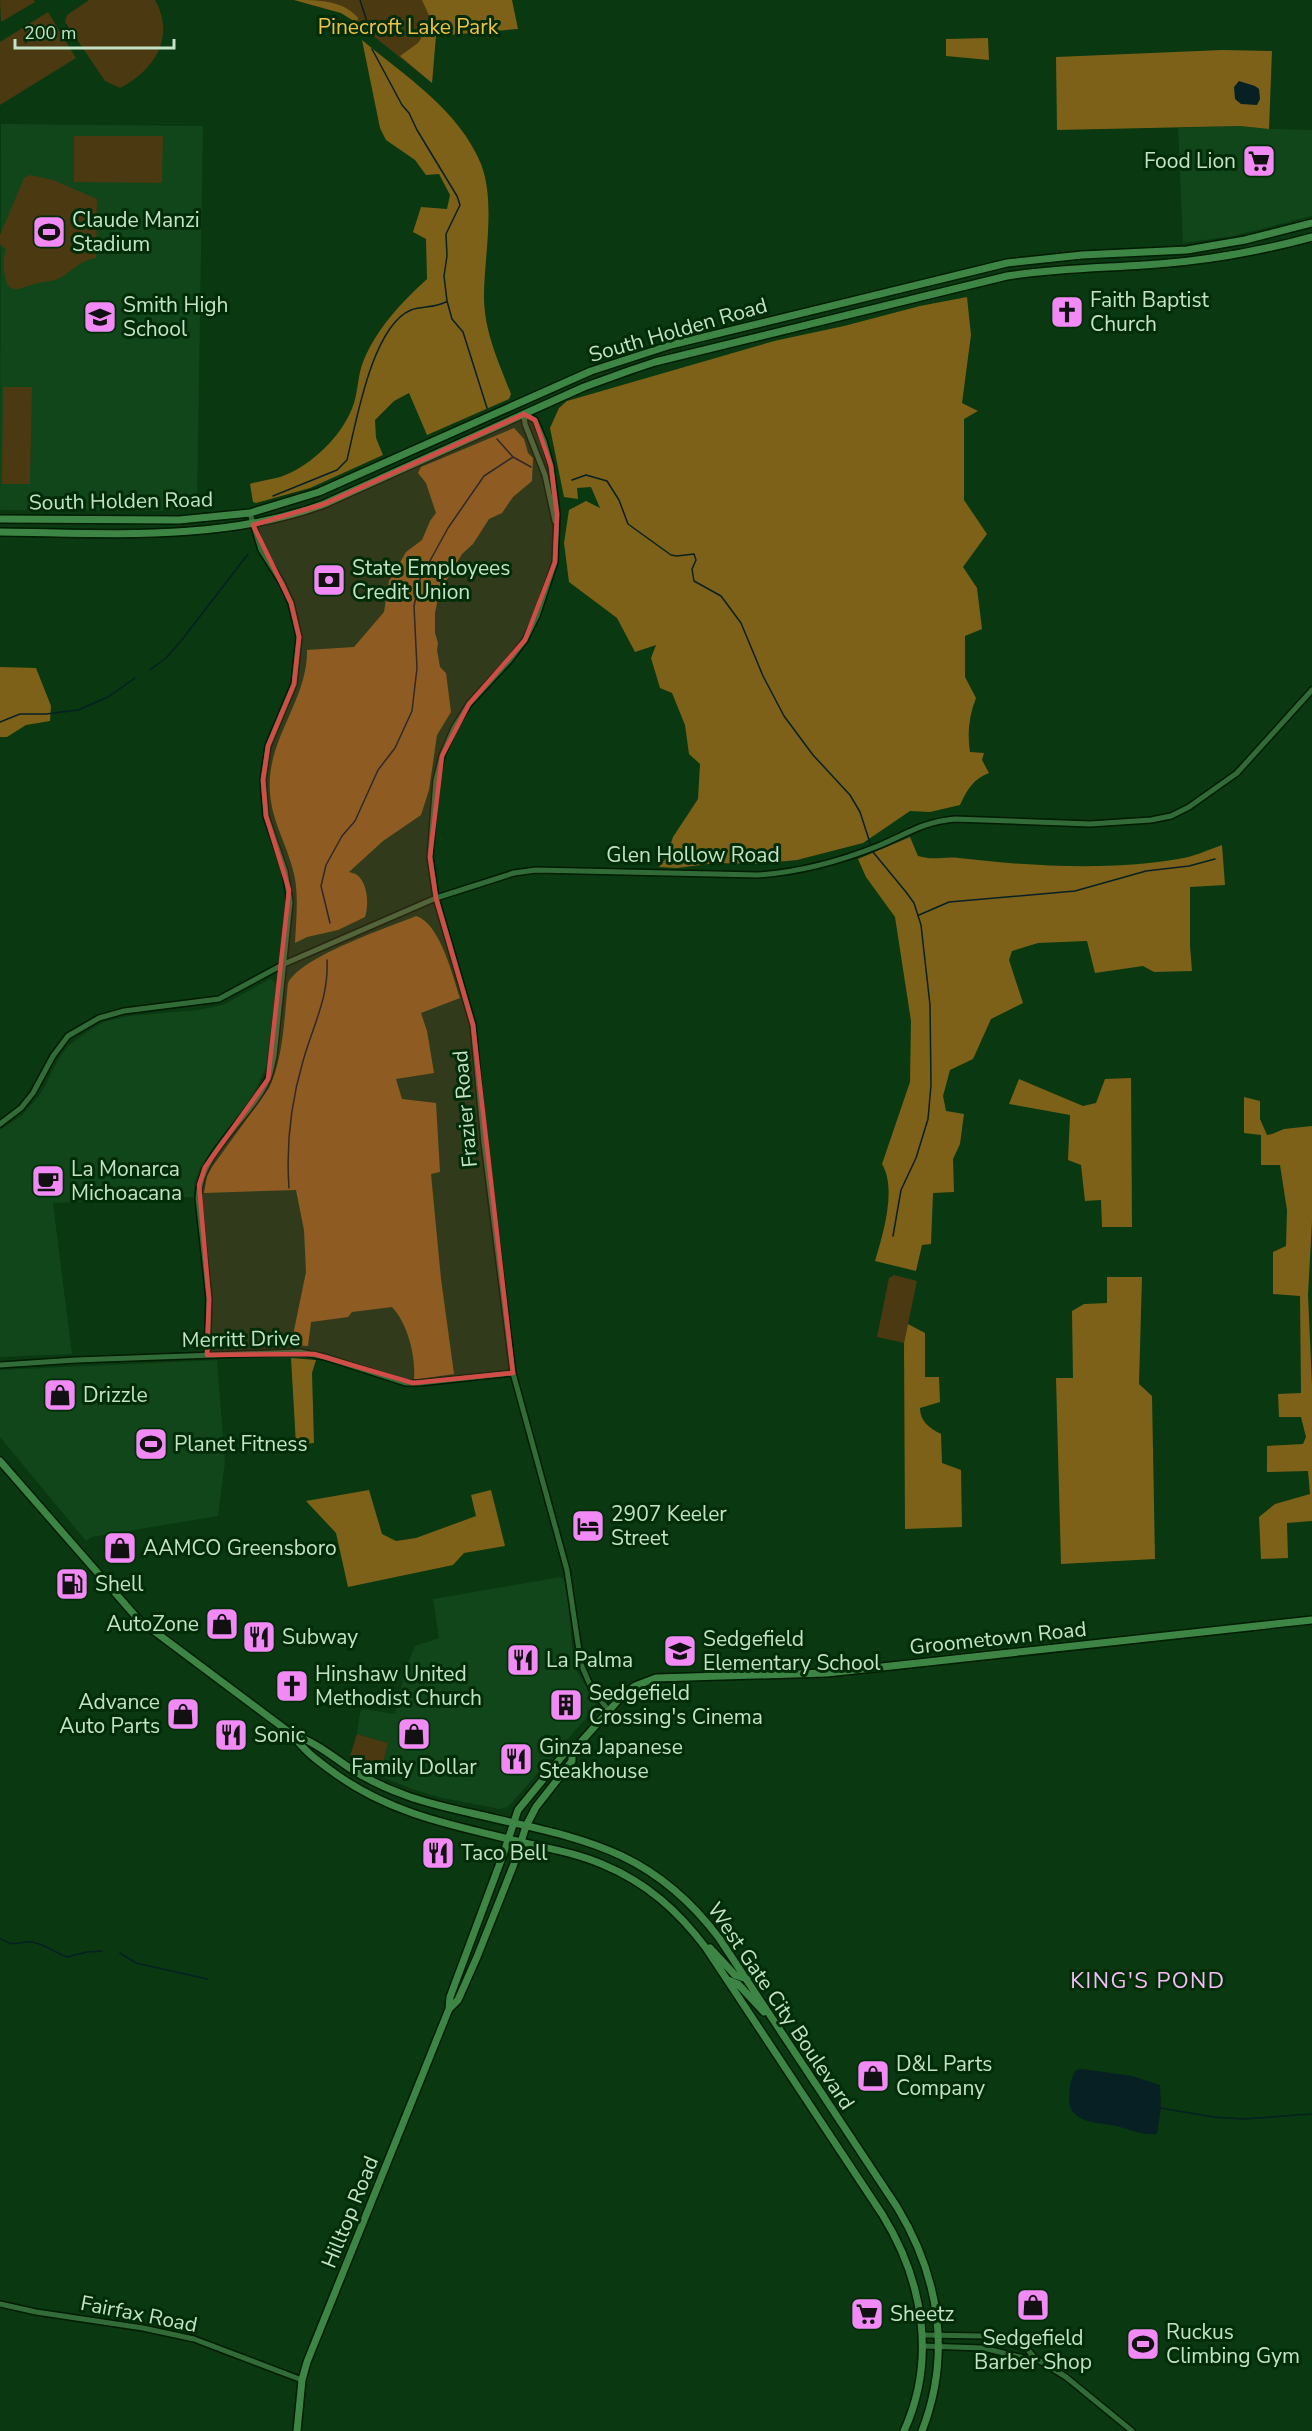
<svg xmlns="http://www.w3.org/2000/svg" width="1312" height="2431" font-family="'Nunito Sans',sans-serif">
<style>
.built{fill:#11461a}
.green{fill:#4a3911}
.forest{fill:#7d6119}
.water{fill:#072023}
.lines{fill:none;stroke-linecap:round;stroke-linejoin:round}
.stream{stroke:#072023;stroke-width:1.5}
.minor-casing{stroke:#001c03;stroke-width:8}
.major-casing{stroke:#001c03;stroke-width:10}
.minor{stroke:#316b37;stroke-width:5}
.major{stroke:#3c8544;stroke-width:7}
.marked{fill:#d24d47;fill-opacity:0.2;stroke:#d24d47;stroke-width:4.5;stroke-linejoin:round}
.labels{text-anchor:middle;stroke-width:6;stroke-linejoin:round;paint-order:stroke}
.park-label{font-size:21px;fill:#f4c143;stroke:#002d07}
.poi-label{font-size:21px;fill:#c4e2c5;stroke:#002d07;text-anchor:start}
.street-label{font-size:21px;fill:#c4e2c5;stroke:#002d07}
.neighbourhood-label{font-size:22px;letter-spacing:1.5px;fill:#f5bcf6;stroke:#002d07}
</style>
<rect width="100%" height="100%" fill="#093811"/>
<path class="built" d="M1,124l202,2 -6,382 -40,3 -157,-1z
M1240,126l29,3 43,1v86l-79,20 -50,7 -5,-115z
M270,979l5,3 1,5 -10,80 -12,26 -54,75 -6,17v12l-141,6 19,151 -72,3v-227l22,-15 10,-11 9,-11 18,-35 9,-12 23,-17 13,-7 24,-6 69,-6 26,-5z
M217,1360l8,102 -7,54 -126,21 -6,4 -86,-104v-67z
M561,1577l3,3 4,20 5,55 4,16 20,35 -89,101 -8,2 -58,-11 -30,-9 -32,-13 8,-33 -31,-9 3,-22 3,-3 32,5 10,-44 10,-24 24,-8 -6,-39z"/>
<path class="green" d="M0,0h34l1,2 -34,20z
M89,0h66c21,37 -1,71 -35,88l-15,-7 -40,-59 2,-7z
M294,0h180l6,31 -45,5 -3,47 -75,-60 -16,-10z
M48,12l28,46 -76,47v-63z
M74,136h89l-1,47 -88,-1z
M30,175l23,5 44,19 -1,59c-15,2 -24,13 -36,20 -8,4 -14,3 -22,5 -14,3 -29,15 -33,-6 -2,-10 -2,-18 1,-28l-6,-4v-10l24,-57z
M3,387h29l-2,97h-28z
M894,1275l23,6 -13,62 -27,-6 12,-59z
M357,1734l31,9 -8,33 -28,-15 -2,-5z"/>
<path class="forest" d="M294,0c24,0 49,0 64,18l-1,5 -16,-10z
M422,0h90l6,29 -82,7 -4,47 -32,-27 18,-13 14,-21z
M988,38l1,22 -43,-4v-17z
M362,40c43,36 97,70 119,124 15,39 3,92 3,133 0,34 15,66 27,97l-2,5 -82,36 -18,-42 -15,8 -19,19 1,18 7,17 -73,33 -54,15 -3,-1 -3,-18c13,-4 28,-5 40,-11 27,-13 55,-41 64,-70 4,-13 4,-28 9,-41 14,-34 37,-58 64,-83l-1,-40 -13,-7 8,-25 26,2 3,-14 -11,-21 -13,1 -11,-15 -29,-20 -6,-12z
M1222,50l50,1 -3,78 -29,-3 -183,4 -1,-73z
M967,297l4,38 -9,68 16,8 -14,8v81l23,34 -24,33 14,21 5,41 -17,7v41l11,21c-7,18 -9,35 -6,54l14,1 -2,7 7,13c-16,6 -22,17 -29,32l-30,7 -20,-1 -47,32 -66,17 -39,4 -42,-1 -39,5 -18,-1 7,-9 7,-21 25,-38 2,-35 -11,-10 -4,-29 -13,-32 -12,-5 -9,-30 5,-13 -21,7 -18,-34 -48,-36 -5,-39 5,-33 17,-9 14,7 -9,-21 -14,1 1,11 -14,-2 -14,-69 9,-20 8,-7 207,-60 70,-15 76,-20z
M514,428l10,11 4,14 5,5 -1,23 -19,16 -11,16 -13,6 -16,25 -11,10 -23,39 -4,20v20l3,10 -1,7 3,17 6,6 5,39 -14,23 -8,55 -8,25 -38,26 -34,31c2,1 6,1 8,3 11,8 12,31 8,42l-27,13 -31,7 -12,6c1,-23 4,-47 -1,-69 -8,-35 -27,-58 -24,-97 3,-44 38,-82 37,-127l47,-3 30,-35 5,-31 17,-29 16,-12 8,-19 6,-8 -10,-30 -8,-10 3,-6z
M0,667l36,1 15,38 -1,15 -24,4 -19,12h-7z
M910,837l8,19c17,5 25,0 41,2 68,8 151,13 219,1 15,-2 30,-9 44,-14l3,40 -35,2v59l2,25 -38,1 -11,-6 -48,7 -8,-32 -49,2 -26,8 -3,9 14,43 -32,16 -18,40 -23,11 -7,26 3,15 18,3 -4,30 -7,15 1,33 -21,1 -2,51 -9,1 -6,26 -41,-10c8,-27 22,-72 7,-97l28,-82 1,-61 -16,-104 -29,-40 -8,-18z
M416,916c24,7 37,61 44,82l-39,15 6,18 7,42 -38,6 6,20 34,4 4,69 -9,2 10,105 13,95 -35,5h-5c2,-22 -6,-55 -22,-72l-40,5 -4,5 -37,5 -3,24 -17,-1 15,-73 -2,-42 -8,-40 -92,3 3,-17 5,-9 57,-79c15,-32 15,-70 19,-105 14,-27 99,-55 128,-67z
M1131,1078l1,149h-30l-1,-27 -16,1 -4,-36 -13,-5 2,-45 -61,-11 10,-25 64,27 13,-3 9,-24z
M1244,1097l16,4v18l7,16 5,-1 12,-5 28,-3v95l-4,74 4,90v136l-25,2 1,35 -27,1 -2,-42 16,-13 35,-10 -2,-23 -41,1v-26l36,-2 3,-7 -5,-20h-22l-1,-23 23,-1 -1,-97 -27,-2v-42l13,-6 1,-36 -7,-45h-19v-30l-17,-2z
M1107,1277h35l-3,107 13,12 3,163 -94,5 -5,-186h17l-1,-67 12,-7 23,-1z
M908,1324l17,9v44h14l1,25 -20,6c0,13 9,20 21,26l1,29 19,7 1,57 -57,2 -1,-186z
M291,1358l25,2 -4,13 2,70 -18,2z
M369,1490l13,44 14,7 20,-3 60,-22 -5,-21 20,-5 14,56 -41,7 -11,12 -105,22 -12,-54 -30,-32z"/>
<path class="water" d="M1239,81l16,5 4,3 1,10 -3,6 -16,-1 -6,-5 -1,-12z
M1082,2069l50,7 28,9 1,23 -4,26c-14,2 -28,-5 -41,-8 -19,-4 -48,-2 -47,-29 1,-11 1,-17 7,-27z"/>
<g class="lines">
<path class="stream" d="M360,0l10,31
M372,49l30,56 7,8 8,17 40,66 3,9 -14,29 1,22 -3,20 3,25 5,18 11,13 24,76
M497,439l16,18 18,10
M572,480l14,-5 21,6 12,19 9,24 43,31 6,1 17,-2 2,6 -4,9 2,12 27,15 20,27 22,53 21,40 29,39 37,40 10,17 13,40 33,40 8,11 7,22 9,80 1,80 -3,34 -12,39 -15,32 -8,46
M273,496l64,-26 10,-10c9,-37 25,-134 64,-150 11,-4 23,-2 35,-8
M150,670l16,-12 15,-17 67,-87
M0,722l20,-8h26l32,-4 30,-13 27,-19
M919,915l30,-13 126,-11 71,-20 43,-5 26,-7
M330,923l-9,-37 5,-21 16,-29 13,-15 23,-51 17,-22 17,-37 5,-43 -3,-62 6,-27 28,-51 36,-52 29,-19
M289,1188c-3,-42 2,-86 14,-127 10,-36 26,-63 24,-101
M0,1938c16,12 22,0 36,5 11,3 20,10 31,14l20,-5 15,-1
M120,1953l16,10 71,16
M1161,2108l52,9 30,2 69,-5"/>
<g class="minor-casing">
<path id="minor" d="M524,414l11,6 9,21 7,25 6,48 -2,48 -18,54 -12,24 -16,21 -40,43 -15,24 -12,28 -6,24 -6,77 6,41 37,127 11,118 29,230 54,197 14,94 10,23 17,23
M524,414l1,10 20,51 10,46
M0,1124l21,-16 12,-15 20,-37 15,-20 31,-18 25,-7 95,-12 65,-35 152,-66 78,-25 22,-3 222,5c43,-3 80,-13 120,-29 29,-12 44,-24 77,-27l135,5 61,-4 20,-4 18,-9 48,-34 75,-83
M207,1355l2,-56 -11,-101c3,-48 51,-77 70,-119 3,-7 4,-15 6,-23l16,-154 -5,-31 -19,-55 -3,-36 5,-34 26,-62 5,-47 -8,-34 -9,-20 -21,-33 -11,-37
M0,1365l76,-5 224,-8 25,5 81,26h13l94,-10
M0,2304l36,8 107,16 51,11 108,41
M923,2335l61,1 22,5 21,8 8,9 31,19 66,54
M923,2346l60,2 41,10h11"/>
</g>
<g class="major-casing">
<path id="major" d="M0,519l179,1 71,-7 69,-21 272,-121 80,-26 336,-82 75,-8 105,-5 58,-10 67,-17
M0,532c107,1 222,10 324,-28l260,-117 47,-17 24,-8 352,-86c50,-8 100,-8 151,-12 53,-4 103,-13 154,-27
M0,1461l138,158 155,116c11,16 25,26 40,37 61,45 129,55 201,73 23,5 48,10 70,20 43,18 74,46 102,83l176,266c41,66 55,145 22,217
M293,1735c24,7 42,24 63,37 15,9 32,17 49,23 21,8 44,13 66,18 105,25 178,32 248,125l178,269c42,69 55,147 25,224
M710,1948l25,27 12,4
M728,1980l10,4 26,28
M449,2009l1,-12 53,-142 15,-45 46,-56 8,-2 50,-56 13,-10 21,-8 171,-5 485,-53
M297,2431l5,-51 5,-18 142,-353 9,-9 19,-43 37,-93 12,-38 10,-19 36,-46v-9"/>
</g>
<use href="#minor" class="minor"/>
<use href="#major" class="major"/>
</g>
<path class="marked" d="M524,414l11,6 16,46 6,48 -2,48 -30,78 -56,64 -27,52 -12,101 6,41 37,127 40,348 -100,10 -99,-29 -107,1 2,-56 -10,-114 6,-18 63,-88 21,-189 -23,-74 -3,-36 5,-34 26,-62 5,-47 -8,-34 -38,-78 71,-21z"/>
<defs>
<g id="supermarket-square" transform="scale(1.725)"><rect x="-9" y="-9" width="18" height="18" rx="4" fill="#f18af5" stroke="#002d07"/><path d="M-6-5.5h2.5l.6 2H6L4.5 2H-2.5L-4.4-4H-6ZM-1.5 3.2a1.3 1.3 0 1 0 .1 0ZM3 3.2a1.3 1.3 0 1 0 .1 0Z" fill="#111"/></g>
<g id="stadium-square" transform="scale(1.725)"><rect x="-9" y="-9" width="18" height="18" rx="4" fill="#f18af5" stroke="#002d07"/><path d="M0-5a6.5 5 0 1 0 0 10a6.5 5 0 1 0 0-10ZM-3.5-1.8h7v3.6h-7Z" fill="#111"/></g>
<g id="church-square" transform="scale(1.725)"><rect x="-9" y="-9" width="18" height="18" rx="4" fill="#f18af5" stroke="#002d07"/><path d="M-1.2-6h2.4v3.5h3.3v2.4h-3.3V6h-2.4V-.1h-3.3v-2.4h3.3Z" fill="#111"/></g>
<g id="school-square" transform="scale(1.725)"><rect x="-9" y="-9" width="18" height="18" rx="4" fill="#f18af5" stroke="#002d07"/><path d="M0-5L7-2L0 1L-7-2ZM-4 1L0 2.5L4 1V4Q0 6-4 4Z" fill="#111"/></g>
<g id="bank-square" transform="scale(1.725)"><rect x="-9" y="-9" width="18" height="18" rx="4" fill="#f18af5" stroke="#002d07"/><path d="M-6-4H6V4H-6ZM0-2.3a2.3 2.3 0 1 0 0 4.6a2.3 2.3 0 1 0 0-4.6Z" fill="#111"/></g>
<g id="cafe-square" transform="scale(1.725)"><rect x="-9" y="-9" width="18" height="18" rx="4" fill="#f18af5" stroke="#002d07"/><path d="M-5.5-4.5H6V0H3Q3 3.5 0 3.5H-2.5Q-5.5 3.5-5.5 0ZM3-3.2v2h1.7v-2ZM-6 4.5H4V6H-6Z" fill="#111"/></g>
<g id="shop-square" transform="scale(1.725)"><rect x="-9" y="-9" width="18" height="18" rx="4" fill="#f18af5" stroke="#002d07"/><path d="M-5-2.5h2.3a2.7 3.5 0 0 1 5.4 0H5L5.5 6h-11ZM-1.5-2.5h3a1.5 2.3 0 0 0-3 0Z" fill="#111"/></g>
<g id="hotel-square" transform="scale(1.725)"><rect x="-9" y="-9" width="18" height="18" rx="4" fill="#f18af5" stroke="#002d07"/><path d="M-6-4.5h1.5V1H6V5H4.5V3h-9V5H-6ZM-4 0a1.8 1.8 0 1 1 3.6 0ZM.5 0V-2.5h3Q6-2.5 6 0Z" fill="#111"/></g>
<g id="fuel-square" transform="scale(1.725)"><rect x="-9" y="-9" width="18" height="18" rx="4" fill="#f18af5" stroke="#002d07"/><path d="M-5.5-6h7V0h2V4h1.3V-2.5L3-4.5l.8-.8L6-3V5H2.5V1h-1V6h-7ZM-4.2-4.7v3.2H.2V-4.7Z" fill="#111"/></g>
<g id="restaurant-square" transform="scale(1.725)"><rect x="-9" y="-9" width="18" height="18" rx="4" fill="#f18af5" stroke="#002d07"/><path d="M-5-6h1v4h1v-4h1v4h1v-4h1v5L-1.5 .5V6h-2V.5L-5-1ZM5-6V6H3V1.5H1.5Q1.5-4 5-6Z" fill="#111"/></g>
<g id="building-square" transform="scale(1.725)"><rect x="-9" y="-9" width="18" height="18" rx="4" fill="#f18af5" stroke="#002d07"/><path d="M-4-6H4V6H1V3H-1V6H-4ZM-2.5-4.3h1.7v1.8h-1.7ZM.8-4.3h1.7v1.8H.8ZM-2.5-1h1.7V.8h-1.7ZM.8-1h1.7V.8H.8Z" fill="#111"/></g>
</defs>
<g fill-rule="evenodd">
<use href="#supermarket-square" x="1259" y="161"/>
<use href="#stadium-square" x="49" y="232"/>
<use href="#church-square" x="1067" y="312"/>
<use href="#school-square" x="100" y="317"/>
<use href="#bank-square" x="329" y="580"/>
<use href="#cafe-square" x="48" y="1181"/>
<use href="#shop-square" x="60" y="1395"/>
<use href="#stadium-square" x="151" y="1444"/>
<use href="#hotel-square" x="588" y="1526"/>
<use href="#shop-square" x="120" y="1548"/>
<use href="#fuel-square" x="72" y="1584"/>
<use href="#shop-square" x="222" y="1624"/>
<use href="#restaurant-square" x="259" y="1637"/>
<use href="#school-square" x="680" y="1651"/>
<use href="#restaurant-square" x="523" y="1660"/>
<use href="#church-square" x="292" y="1686"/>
<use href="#building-square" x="566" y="1705"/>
<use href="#shop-square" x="183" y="1714"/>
<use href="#shop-square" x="414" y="1734"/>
<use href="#restaurant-square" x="231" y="1735"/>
<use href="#restaurant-square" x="516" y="1759"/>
<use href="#restaurant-square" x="438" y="1853"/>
<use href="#shop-square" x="873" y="2076"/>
<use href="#shop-square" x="1033" y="2305"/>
<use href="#supermarket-square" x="867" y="2314"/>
<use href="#stadium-square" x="1143" y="2344"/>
</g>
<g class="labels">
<g class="park-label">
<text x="408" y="34">Pinecroft Lake Park</text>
</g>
<g class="poi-label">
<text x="1236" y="168" text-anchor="end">Food Lion</text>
<text x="72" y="227">Claude Manzi<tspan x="72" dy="24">Stadium</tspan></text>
<text x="1090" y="307">Faith Baptist<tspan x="1090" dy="24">Church</tspan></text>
<text x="123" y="312">Smith High<tspan x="123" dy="24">School</tspan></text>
<text x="352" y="575">State Employees<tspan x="352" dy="24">Credit Union</tspan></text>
<text x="71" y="1176">La Monarca<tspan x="71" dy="24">Michoacana</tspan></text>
<text x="83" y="1402">Drizzle</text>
<text x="174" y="1451">Planet Fitness</text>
<text x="611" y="1521">2907 Keeler<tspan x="611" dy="24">Street</tspan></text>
<text x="143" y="1555">AAMCO Greensboro</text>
<text x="95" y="1591">Shell</text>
<text x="199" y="1631" text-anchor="end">AutoZone</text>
<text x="282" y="1644">Subway</text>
<text x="703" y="1646">Sedgefield<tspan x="703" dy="24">Elementary School</tspan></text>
<text x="546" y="1667">La Palma</text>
<text x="315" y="1681">Hinshaw United<tspan x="315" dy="24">Methodist Church</tspan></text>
<text x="589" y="1700">Sedgefield<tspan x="589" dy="24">Crossing's Cinema</tspan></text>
<text x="160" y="1709" text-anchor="end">Advance<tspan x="160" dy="24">Auto Parts</tspan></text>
<text x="254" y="1742">Sonic</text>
<text x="539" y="1754">Ginza Japanese<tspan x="539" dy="24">Steakhouse</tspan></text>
<text x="414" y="1774" text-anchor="middle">Family Dollar</text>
<text x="461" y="1860">Taco Bell</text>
<text x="896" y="2071">D&amp;L Parts<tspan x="896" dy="24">Company</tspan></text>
<text x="890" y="2321">Sheetz</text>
<text x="1166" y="2339">Ruckus<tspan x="1166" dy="24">Climbing Gym</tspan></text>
<text x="1033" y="2345" text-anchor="middle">Sedgefield<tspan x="1033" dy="24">Barber Shop</tspan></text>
</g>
<g class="street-label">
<text transform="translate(678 330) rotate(-16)" y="7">South Holden Road</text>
<text transform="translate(121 501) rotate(-1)" y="7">South Holden Road</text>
<text x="693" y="862">Glen Hollow Road</text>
<text transform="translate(465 1109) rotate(-95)" y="7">Frazier Road</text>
<text transform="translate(241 1339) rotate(-1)" y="7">Merritt Drive</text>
<text transform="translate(998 1638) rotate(-6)" y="7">Groometown Road</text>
<text transform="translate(781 2006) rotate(56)" y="7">West Gate City Boulevard</text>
<text transform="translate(350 2212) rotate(-68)" y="7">Hilltop Road</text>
<text transform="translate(139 2314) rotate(11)" y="7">Fairfax Road</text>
</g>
<g class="neighbourhood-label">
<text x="1148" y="1988">KING'S POND</text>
</g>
</g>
<path d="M15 39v9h159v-9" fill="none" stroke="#c4e2c5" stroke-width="3"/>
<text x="24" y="39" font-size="18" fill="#c4e2c5" stroke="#002d07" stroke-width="4.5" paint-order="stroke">200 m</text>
</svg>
